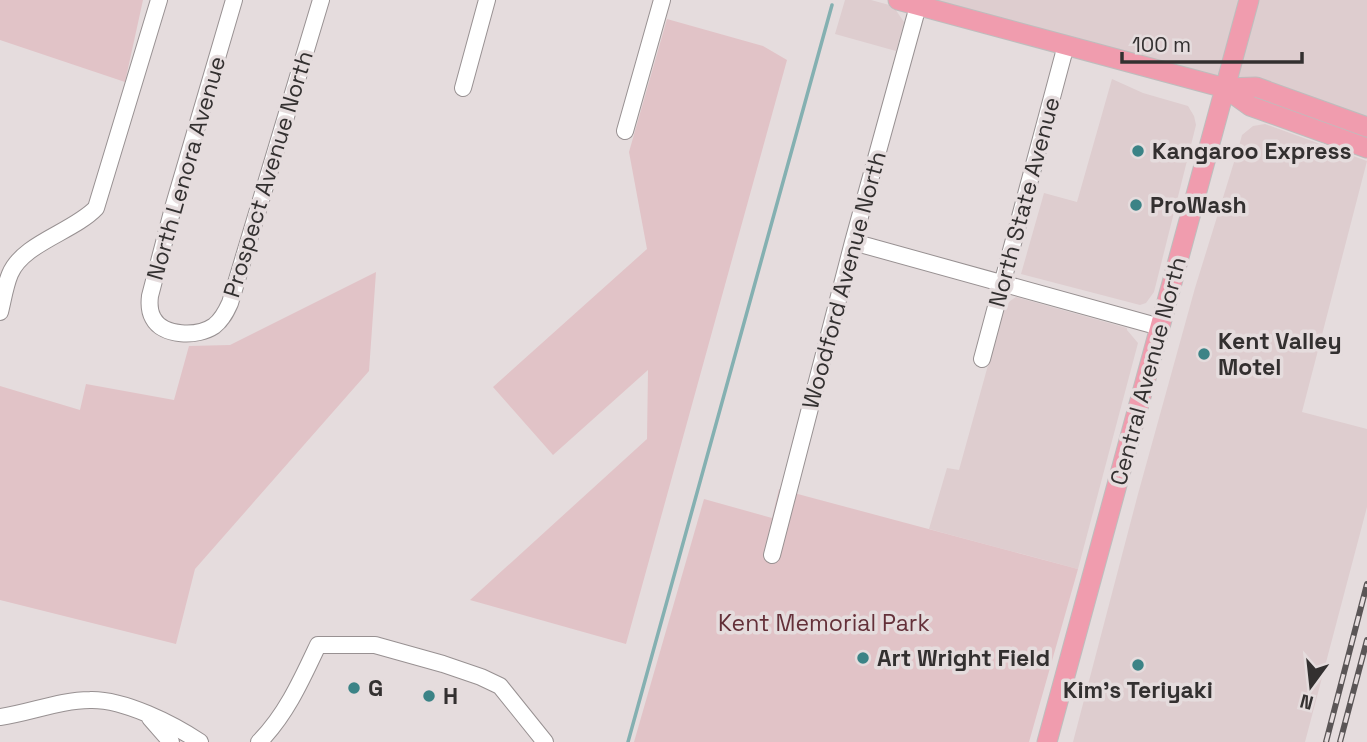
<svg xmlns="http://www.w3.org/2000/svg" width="1367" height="742" font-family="'Space Grotesk',sans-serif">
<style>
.built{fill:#decdcf}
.green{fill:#e1c3c7}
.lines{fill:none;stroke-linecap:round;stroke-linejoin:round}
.stream{stroke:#84b0b1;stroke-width:3.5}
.minor-casing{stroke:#989192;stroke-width:18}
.major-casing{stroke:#bebdbd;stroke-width:21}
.minor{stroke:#fff;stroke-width:16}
.major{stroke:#f09cae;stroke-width:19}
.rail-casing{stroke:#5a5556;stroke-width:6}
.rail{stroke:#e5dcdd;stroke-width:3.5;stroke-dasharray:10;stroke-linecap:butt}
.poi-dot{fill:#3b8386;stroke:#e5dcdd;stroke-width:2.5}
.labels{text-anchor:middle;stroke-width:7;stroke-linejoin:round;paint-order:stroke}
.poi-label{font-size:23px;font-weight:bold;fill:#333030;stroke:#e5dcdd;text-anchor:start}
.street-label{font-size:23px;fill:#333030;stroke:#e5dcdd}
.park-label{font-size:23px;fill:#643039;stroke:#e5dcdd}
</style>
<rect width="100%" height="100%" fill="#e5dcdd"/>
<path class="built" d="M845,0h26l22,6 11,16 -8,29 -61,-17z
M898,0h469v133l-142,-45z
M1112,79l31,14 45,13 6,10 2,9 -42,167 -8,11 -6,2 -119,-31 23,-81 33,9z
M1265,124l102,37 -65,251 65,17v78l-62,235h-232l65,-248 57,-206 44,-142 3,-11 11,-9z
M1016,297l111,31v2l11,13 -60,226 -149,-40 18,-61 12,2 44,-159 7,-10z"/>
<path class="green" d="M0,0h143l-18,82 -125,-42z
M667,19l96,27 24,14 -161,584 -156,-44 177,-161 1,-69 -95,85 -60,-68 154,-138 -18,-97z
M376,272l-7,99 -174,198 -19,75 -176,-44v-214l80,24 6,-26 88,16 15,-54 41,-1z
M779,489l299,80 -49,173h-395l70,-243 68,19z"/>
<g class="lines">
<path class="stream" d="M628,742l204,-737"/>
<g class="minor-casing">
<path id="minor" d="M234,0l-61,208 -23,88c-1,8 -1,15 3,22 10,19 45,19 61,8 8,-6 12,-14 16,-23l91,-303
M463,88l24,-88
M625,131l37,-131
M853,242l307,85
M0,312c3,-12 5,-26 10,-38 13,-31 63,-42 86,-66l63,-208
M982,359l84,-314
M772,555l81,-313 65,-236
M0,717c30,-4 60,-17 90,-17 34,-1 83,24 110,42
M150,718l21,24
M259,742c27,-27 43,-63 59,-97h57l68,19 38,13 19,9 45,56"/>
</g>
<g class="major-casing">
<path id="major" d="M898,0l327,88 31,-1 111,40
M1225,88l25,18 117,42
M1047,742l202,-742"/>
</g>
<use href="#minor" class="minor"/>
<use href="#major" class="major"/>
<g class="rail-casing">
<path id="rail" d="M1326,742l41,-158
M1340,742l27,-102"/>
</g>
<use href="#rail" class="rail"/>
</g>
<g class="poi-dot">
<circle cx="1138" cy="151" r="7"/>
<circle cx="1136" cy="205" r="7"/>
<circle cx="1204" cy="354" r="7"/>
<circle cx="863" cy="658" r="7"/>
<circle cx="1138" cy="665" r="7"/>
<circle cx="354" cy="688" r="7"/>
<circle cx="429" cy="696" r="7"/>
</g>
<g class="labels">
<g class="poi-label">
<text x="1152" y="159">Kangaroo Express</text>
<text x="1150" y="213">ProWash</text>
<text x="1218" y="349">Kent Valley<tspan x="1218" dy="26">Motel</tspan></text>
<text x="877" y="666">Art Wright Field</text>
<text x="368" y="696">G</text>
<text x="1138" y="698" text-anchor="middle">Kim's Teriyaki</text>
<text x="443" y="704">H</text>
</g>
<g class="street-label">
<text transform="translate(186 168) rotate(-74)" y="8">North Lenora Avenue</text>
<text transform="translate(268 174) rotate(-73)" y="8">Prospect Avenue North</text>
<text transform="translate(1024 202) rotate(-75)" y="8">North State Avenue</text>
<text transform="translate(844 280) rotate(-75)" y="8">Woodford Avenue North</text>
<text transform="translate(1148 371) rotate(-75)" y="8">Central Avenue North</text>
</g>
<g class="park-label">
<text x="824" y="631">Kent Memorial Park</text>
</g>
</g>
<g transform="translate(1311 686) rotate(195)" stroke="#e5dcdd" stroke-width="5" paint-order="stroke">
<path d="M0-5L12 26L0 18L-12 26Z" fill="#333030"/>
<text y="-10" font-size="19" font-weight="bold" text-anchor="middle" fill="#333030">N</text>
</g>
<path d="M1122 52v10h180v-10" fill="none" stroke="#333030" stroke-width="3.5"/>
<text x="1132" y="52" font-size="21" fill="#333030" stroke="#e5dcdd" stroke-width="5" paint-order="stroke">100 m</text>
</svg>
